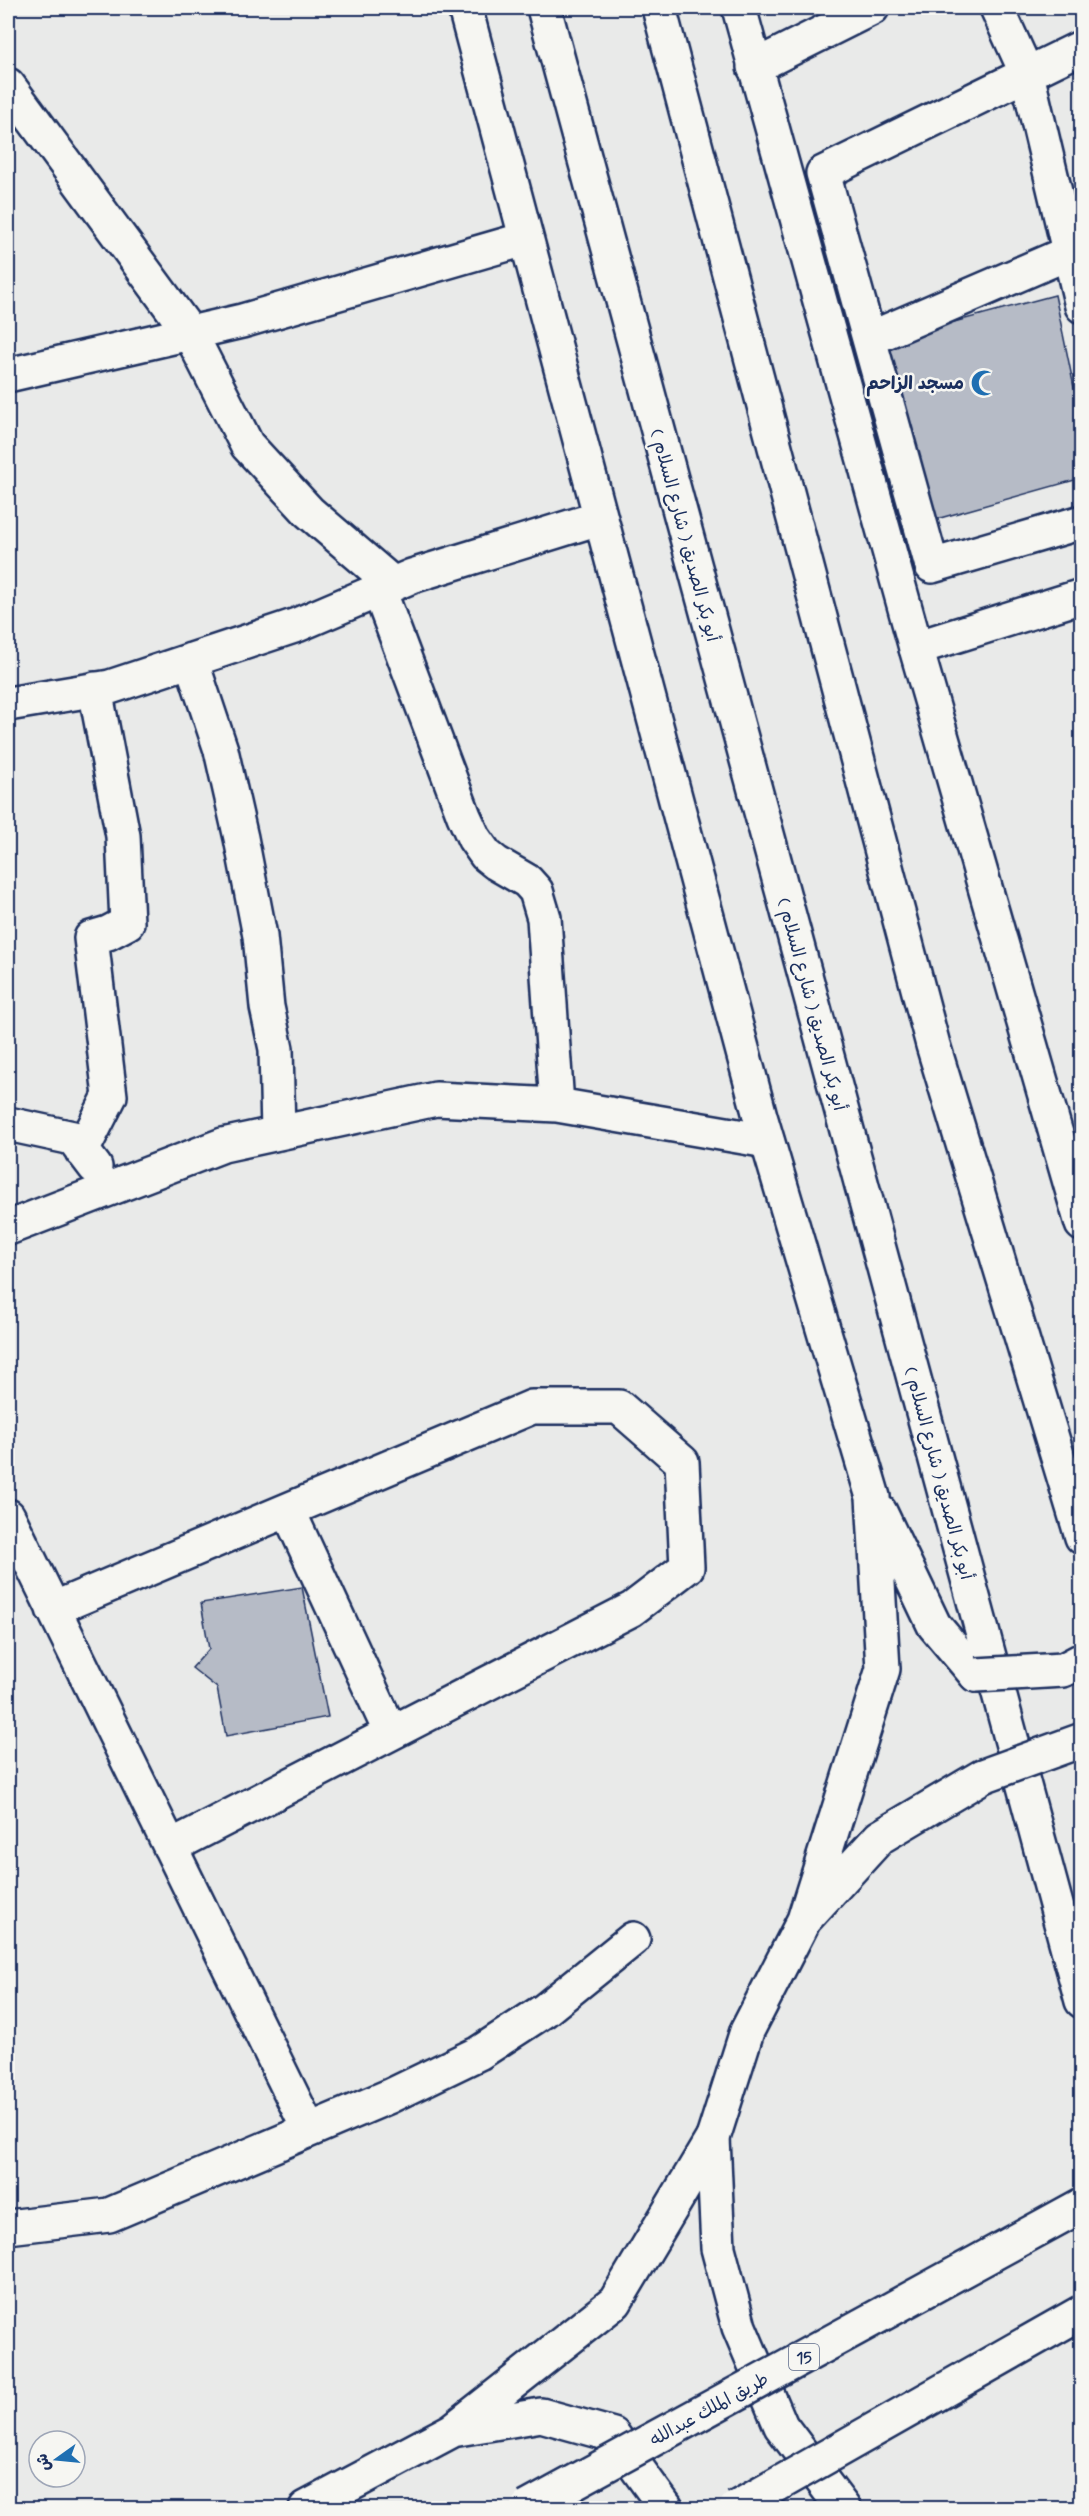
<svg xmlns="http://www.w3.org/2000/svg" width="1089" height="2516" font-family="Mynerve,'Playpen Sans Arabic',sans-serif">
<style>
.building{fill:#b6bbc6;stroke:#1b2f5e;stroke-width:1.5}
.lines{fill:none;stroke-linecap:round;stroke-linejoin:round}
.minor-casing{stroke:#1b2f5e;stroke-width:38}
.secondary-casing{stroke:#1b2f5e;stroke-width:38}
.primary-casing{stroke:#1b2f5e;stroke-width:38}
.motorway-casing{stroke:#1b2f5e;stroke-width:38}
.minor{stroke:#f6f6f2;stroke-width:33}
.secondary{stroke:#f6f6f2;stroke-width:33}
.primary{stroke:#f6f6f2;stroke-width:33}
.motorway{stroke:#f6f6f2;stroke-width:33}
.primary-bridge-casing{stroke:#1b2f5e;stroke-width:38;stroke-linecap:butt}
.motorway-bridge-casing{stroke:#1b2f5e;stroke-width:38;stroke-linecap:butt}
.primary-bridge{stroke:#f6f6f2;stroke-width:33}
.motorway-bridge{stroke:#f6f6f2;stroke-width:33}
.labels{text-anchor:middle;stroke-width:5;stroke-linejoin:round;paint-order:stroke}
.shield{fill:#f6f6f2;stroke:#5d6b8a;stroke-width:1.5}
.shield-label{font-size:16px;font-weight:bold;fill:#1b2f5e}
.poi-label{font-size:18px;font-weight:bold;fill:#1b2f5e;stroke:#f6f6f2;text-anchor:end}
.street-label{font-size:18px;fill:#1b2f5e;stroke:#f6f6f2}
</style>
<rect width="100%" height="100%" fill="#e9eae9"/>
<filter id="ink" filterUnits="userSpaceOnUse"><feTurbulence type="fractalNoise" baseFrequency=".0167" numOctaves="2"/><feDisplacementMap in="SourceGraphic" scale="12" xChannelSelector="R" yChannelSelector="G"/><feConvolveMatrix kernelMatrix="1 2 1 2 8 2 1 2 1" color-interpolation-filters="sRGB"/></filter>
<g filter="url(#ink)">
<path class="building" d="M1055,295l27,131v52l-156,44 -39,-182z
M302,1587l26,130 -102,19 -9,-48 -25,-20 17,-19 -8,-46z"/>
<g class="lines">
<g class="minor-casing">
<path id="minor" d="M997,8l30,66 55,232
M1082,47l-259,126 109,393 150,-44
M754,67l118,-59
M8,85l182,248 57,112 62,67 84,72
M869,339l213,-92
M8,375l234,-54 283,-82
M379,590l85,226 10,22 12,17 10,8 31,18 9,10 8,27 13,187
M916,648l166,-52
M191,660l30,90 20,88 19,98 7,71 9,42 2,84
M8,704l102,-17 187,-62 115,-49 187,-58
M8,1124l65,14 22,29
M82,1151l28,-55 -19,-158 17,-5 19,-10 -4,-87 -28,-147
M8,1228l215,-83 213,-46 121,6 210,36
M288,1510l103,223
M8,1516l301,614
M53,1609l479,-202h87l63,55 5,105 -55,42 -462,238
M8,2227l101,-12 281,-119 89,-43 66,-43 88,-71"/>
</g>
<g class="secondary-casing">
<path id="secondary" d="M458,2429l83,-14 72,20 53,73
M306,2508l147,-78 162,-128 98,-164"/>
</g>
<g class="primary-casing">
<path id="primary" d="M465,8l295,1108 113,381 10,172 -79,251
M739,8l177,640 166,576
M880,1512l54,113 42,50
M843,2508l-62,-82 -42,-99 -21,-79 -5,-110 34,-107 57,-111 76,-83 103,-61"/>
</g>
<g class="motorway-casing">
<path id="motorway" d="M544,8l538,1993
M659,8l274,1037 149,492"/>
</g>
<use href="#minor" class="minor"/>
<use href="#secondary" class="secondary"/>
<use href="#primary" class="primary"/>
<use href="#motorway" class="motorway"/>
<g class="primary-bridge-casing">
<path id="primary-bridge" d="M976,1675l87,-5 19,-10
M983,1776l99,-36"/>
</g>
<g class="motorway-bridge-casing">
<path id="motorway-bridge" d="M527,2508l555,-303
M736,2508l346,-196"/>
</g>
<use href="#primary-bridge" class="primary-bridge"/>
<use href="#motorway-bridge" class="motorway-bridge"/>
</g>
</g>
<defs>
<g id="mosque-bare" transform="scale(2.07)"><path d="M3.5-4.9A6 6 0 1 0 3.5 4.9A5 5 0 1 1 3.5-4.9Z" fill="#1f6fb2" stroke="#f6f6f2" stroke-width="2.5" paint-order="stroke"/></g>
</defs>
<g fill-rule="evenodd">
<use href="#mosque-bare" x="984" y="383"/>
</g>
<g class="labels">
<rect class="shield" x="789" y="2344" width="30" height="26" rx="4.5"/>
<g class="shield-label">
<text x="804" y="2363">15</text>
</g>
<g class="poi-label">
<text x="964" y="389">مسجد الزاحم</text>
</g>
<g class="street-label">
<text transform="translate(685 535) rotate(75)" y="6">( شارع السلام ) أبو بكر الصديق</text>
<text transform="translate(812 1004) rotate(75)" y="6">( شارع السلام ) أبو بكر الصديق</text>
<text transform="translate(939 1473) rotate(75)" y="6">( شارع السلام ) أبو بكر الصديق</text>
<text transform="translate(709 2409) rotate(-29)" y="6">طريق الملك عبدالله</text>
</g>
</g>
<rect width="1089" height="2516" fill="none" stroke="#f6f6f2" stroke-width="30"/>
<rect x="15" y="15" width="1059" height="2486" fill="none" stroke="#1b2f5e" stroke-width="2" filter="url(#ink)"/>
<g transform="translate(57 2459) rotate(255)"><circle r="28" fill="#f6f6f2" stroke="#9ea6b7" stroke-width="1.5"/>
<path d="M0-4.5L10 22L0 15L-10 22Z" fill="#1f6fb2"/>
<text y="-9" font-size="16" font-weight="bold" text-anchor="middle" fill="#1b2f5e">ش</text>
</g>
</svg>
